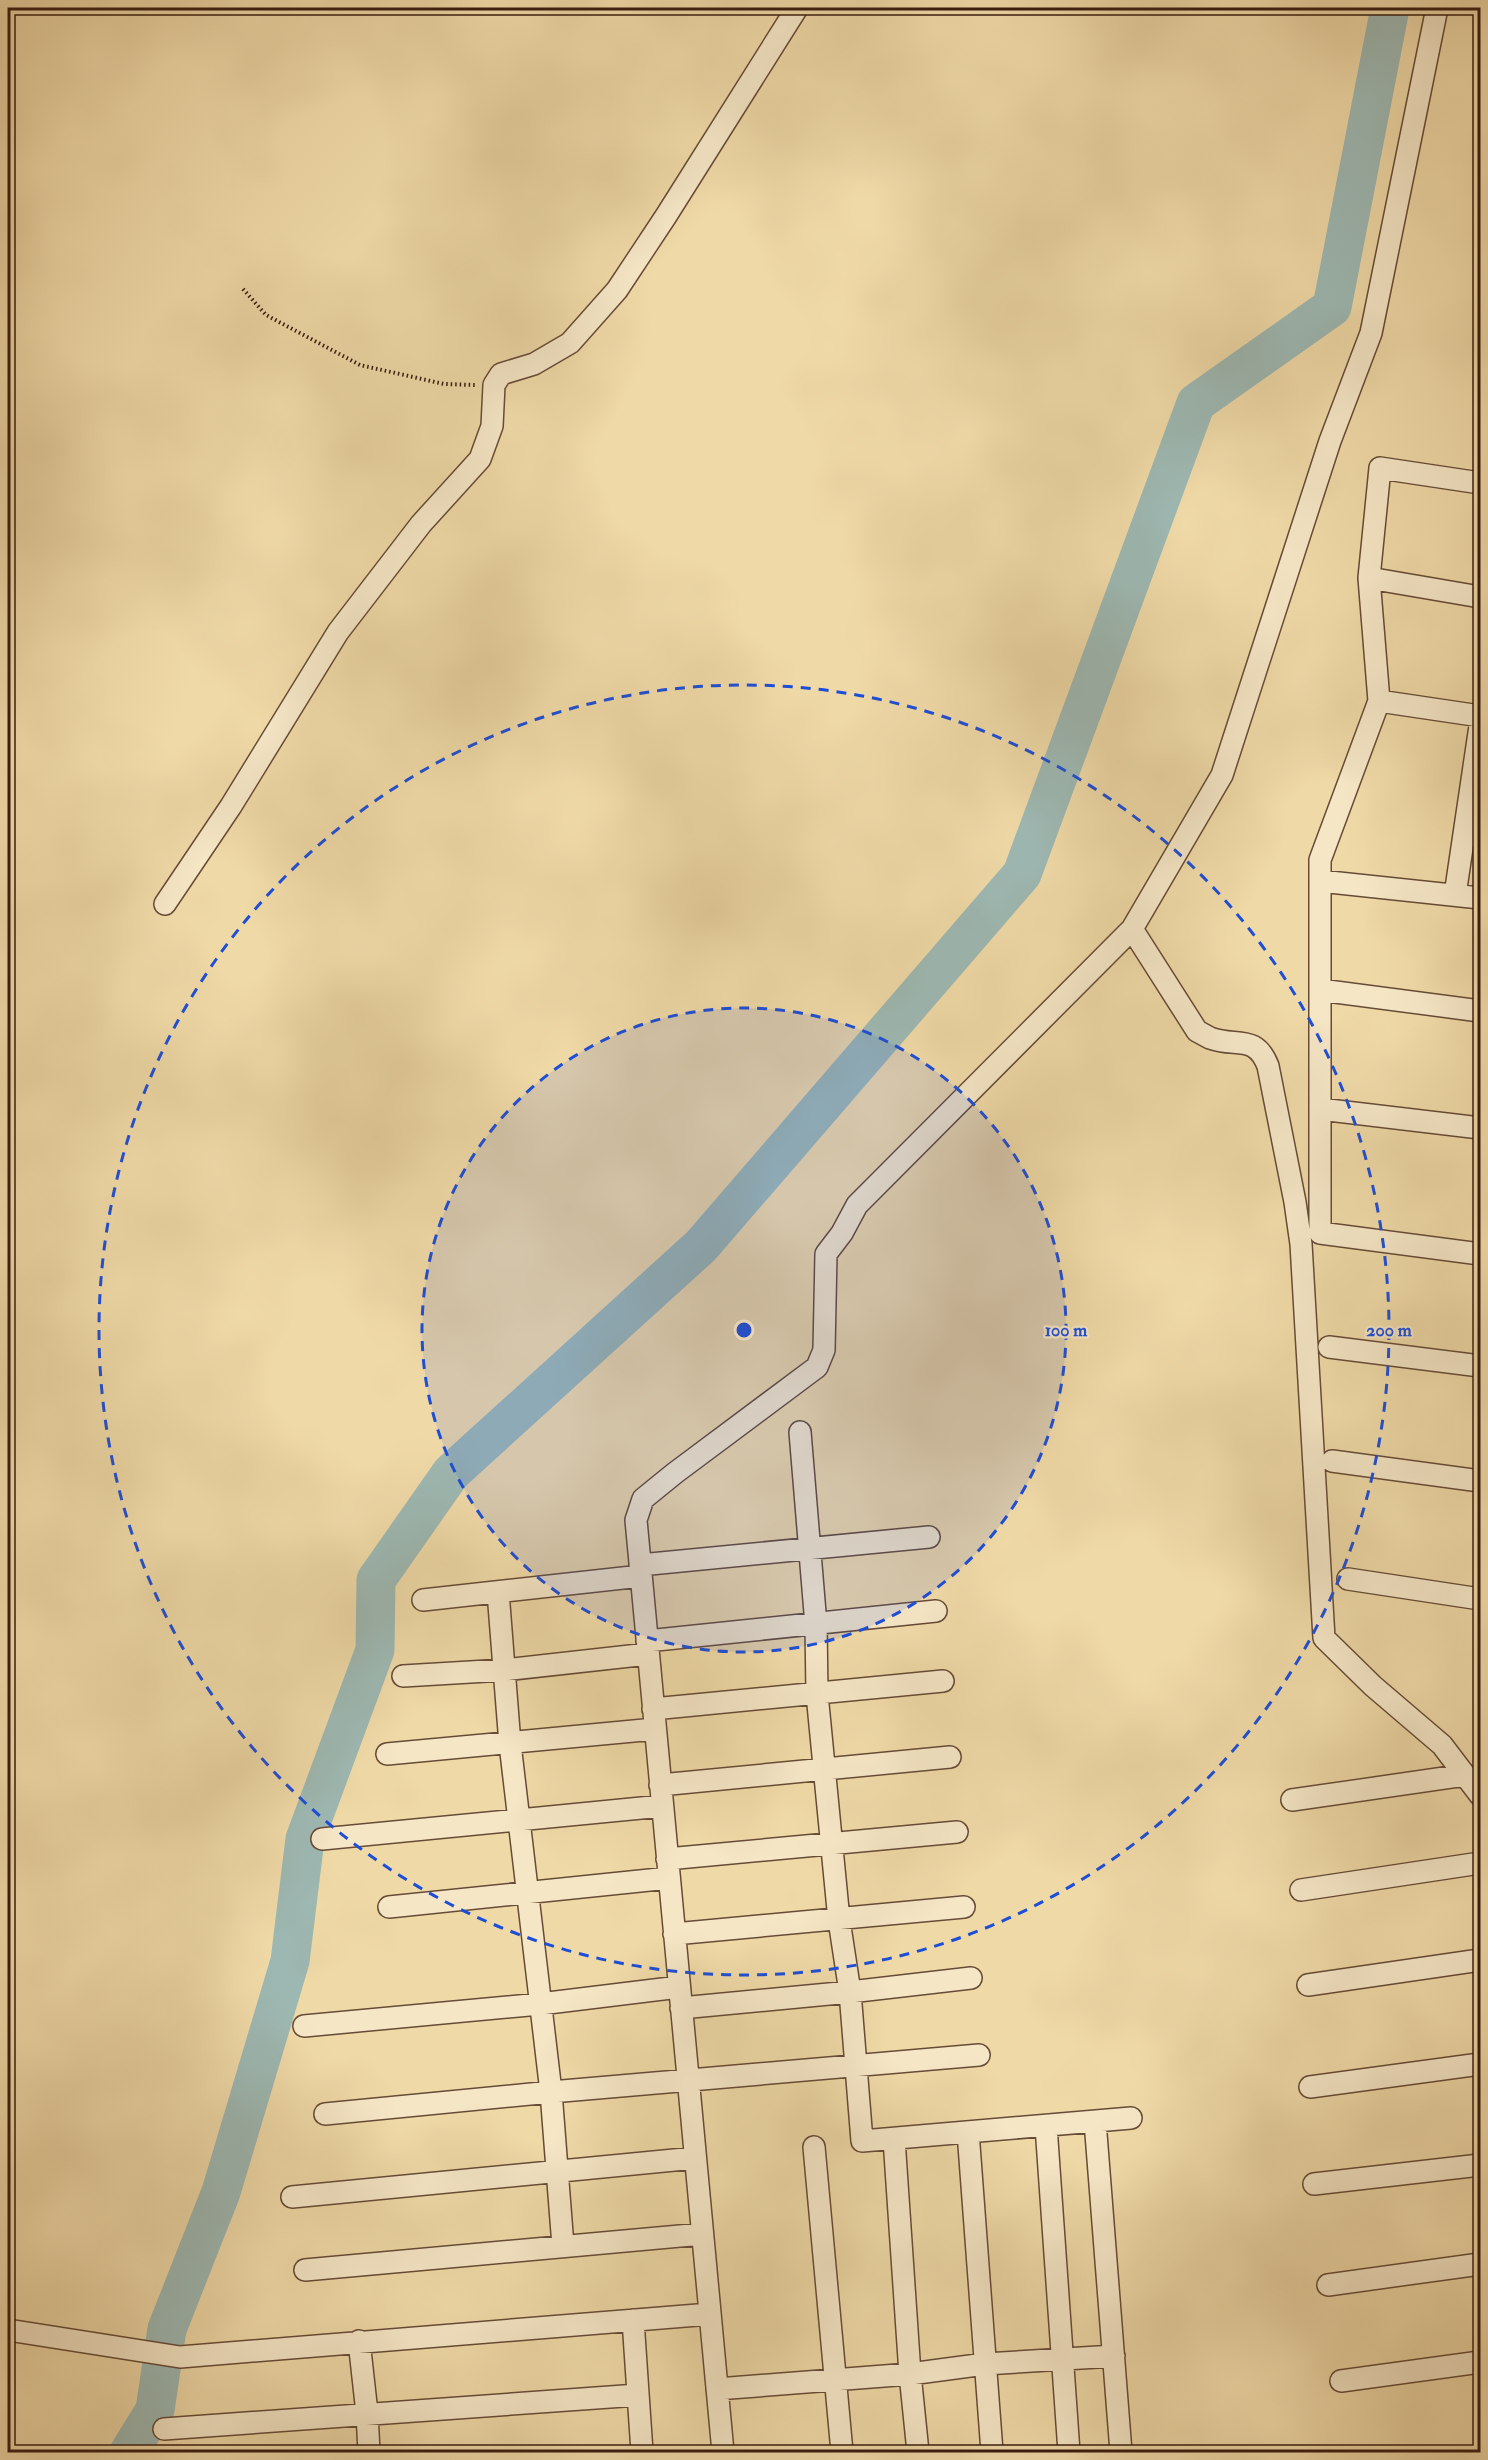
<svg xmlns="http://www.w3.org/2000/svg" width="1488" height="2460" font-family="'IM FELL Double Pica',serif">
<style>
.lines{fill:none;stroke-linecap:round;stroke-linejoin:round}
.river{stroke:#9db8b2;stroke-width:39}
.minor-casing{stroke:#664b36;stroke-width:24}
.path{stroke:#381c11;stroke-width:4;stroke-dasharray:1.5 3;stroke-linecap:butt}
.minor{stroke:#f5e6c6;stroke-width:21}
.ring{fill:none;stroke:#1d4ed8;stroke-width:3;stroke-dasharray:10 8}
.centre{fill:#1d4ed8;stroke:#f5e6c6;stroke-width:3}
.ring-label{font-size:18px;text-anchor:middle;font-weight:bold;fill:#1d4ed8;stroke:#f5e6c6;stroke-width:4.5;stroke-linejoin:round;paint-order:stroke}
</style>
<rect width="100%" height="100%" fill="#efd9a7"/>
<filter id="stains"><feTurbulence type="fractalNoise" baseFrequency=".00333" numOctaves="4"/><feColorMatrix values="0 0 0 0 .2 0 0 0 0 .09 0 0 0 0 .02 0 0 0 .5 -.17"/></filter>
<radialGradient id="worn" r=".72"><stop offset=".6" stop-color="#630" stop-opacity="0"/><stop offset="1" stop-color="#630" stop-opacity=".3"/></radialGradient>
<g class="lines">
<path class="river" d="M129,2452l26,-42 12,-81 54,-137 69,-231 15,-122 70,-189 1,-70 75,-107 250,-227 321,-372 174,-471 136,-96 58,-299"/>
<g class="minor-casing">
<path id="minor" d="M1480,483l-100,-15 -11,110 10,123 -59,159v373l160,21
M1369,578l111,19
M1379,701l101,15
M1320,881l160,17
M1455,895l25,-169
M165,904l66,-98 107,-174 83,-108 59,-65 12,-33 2,-41 7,-11 33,-10 36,-21 47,-53 49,-74 131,-208
M1132,929l65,102c4,2 9,5 13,7 26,10 45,-5 58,28l27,136 6,42 23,394 49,48 69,59 38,50
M1320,990l160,21
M1320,1109l160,19
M1329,1347l151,19
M800,1432l16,193 1,69 22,226 11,72 12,149 269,-23
M1332,1461l148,20
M640,1565l289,-28
M1348,1579l132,20
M498,1592l12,152 41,348 12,154
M423,1600l218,-24
M647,1641l289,-30
M403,1676l101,-6 144,-16
M653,1709l290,-28
M387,1754l268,-25
M660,1785l290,-28
M1292,1800l173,-25
M322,1839l340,-33
M667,1859l290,-27
M1301,1890l179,-27
M389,1907l280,-29
M674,1934l290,-27
M1308,1985l172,-25
M681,2008l169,-16 121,-14
M304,2026l236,-22 139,-17
M1310,2087l170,-23
M325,2114l226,-22 428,-37
M1095,2121l26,331
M1046,2126l23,326
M968,2132l24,320
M894,2139l16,235 8,78
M814,2147l28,305
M1314,2184l166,-19
M292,2197l403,-39
M305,2270l397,-36
M1328,2285l152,-21
M633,2320l9,132
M8,2330l172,27 530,-43
M359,2341l8,72 2,39
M1341,2381l139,-19
M717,2389l193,-15 75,-10 129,-8
M164,2429l474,-34
M723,2452l-87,-932 7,-21 32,-26 142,-106 7,-17 2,-96 16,-21 15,-28 275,-276 90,-154 108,-334 41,-108 66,-325"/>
</g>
<path class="path" d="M243,289l23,26 94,50 84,19 31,1"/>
<use href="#minor" class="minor"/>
</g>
<circle cx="744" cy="1330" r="322" fill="#1d4ed8" fill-opacity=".12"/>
<g class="ring">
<circle cx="744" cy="1330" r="322"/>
<circle cx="744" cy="1330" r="645"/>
</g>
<circle cx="744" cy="1330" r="9" class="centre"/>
<g class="ring-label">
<text x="1066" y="1336">100 m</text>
<text x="1389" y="1336">200 m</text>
</g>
<rect width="1488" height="2460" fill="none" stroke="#efd9a7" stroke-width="30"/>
<rect x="9" y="9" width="1470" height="2442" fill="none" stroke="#381c11" stroke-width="3"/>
<rect x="15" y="15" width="1458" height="2430" fill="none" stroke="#381c11" stroke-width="1.5"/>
<rect width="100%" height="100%" filter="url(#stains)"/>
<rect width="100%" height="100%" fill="url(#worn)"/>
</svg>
